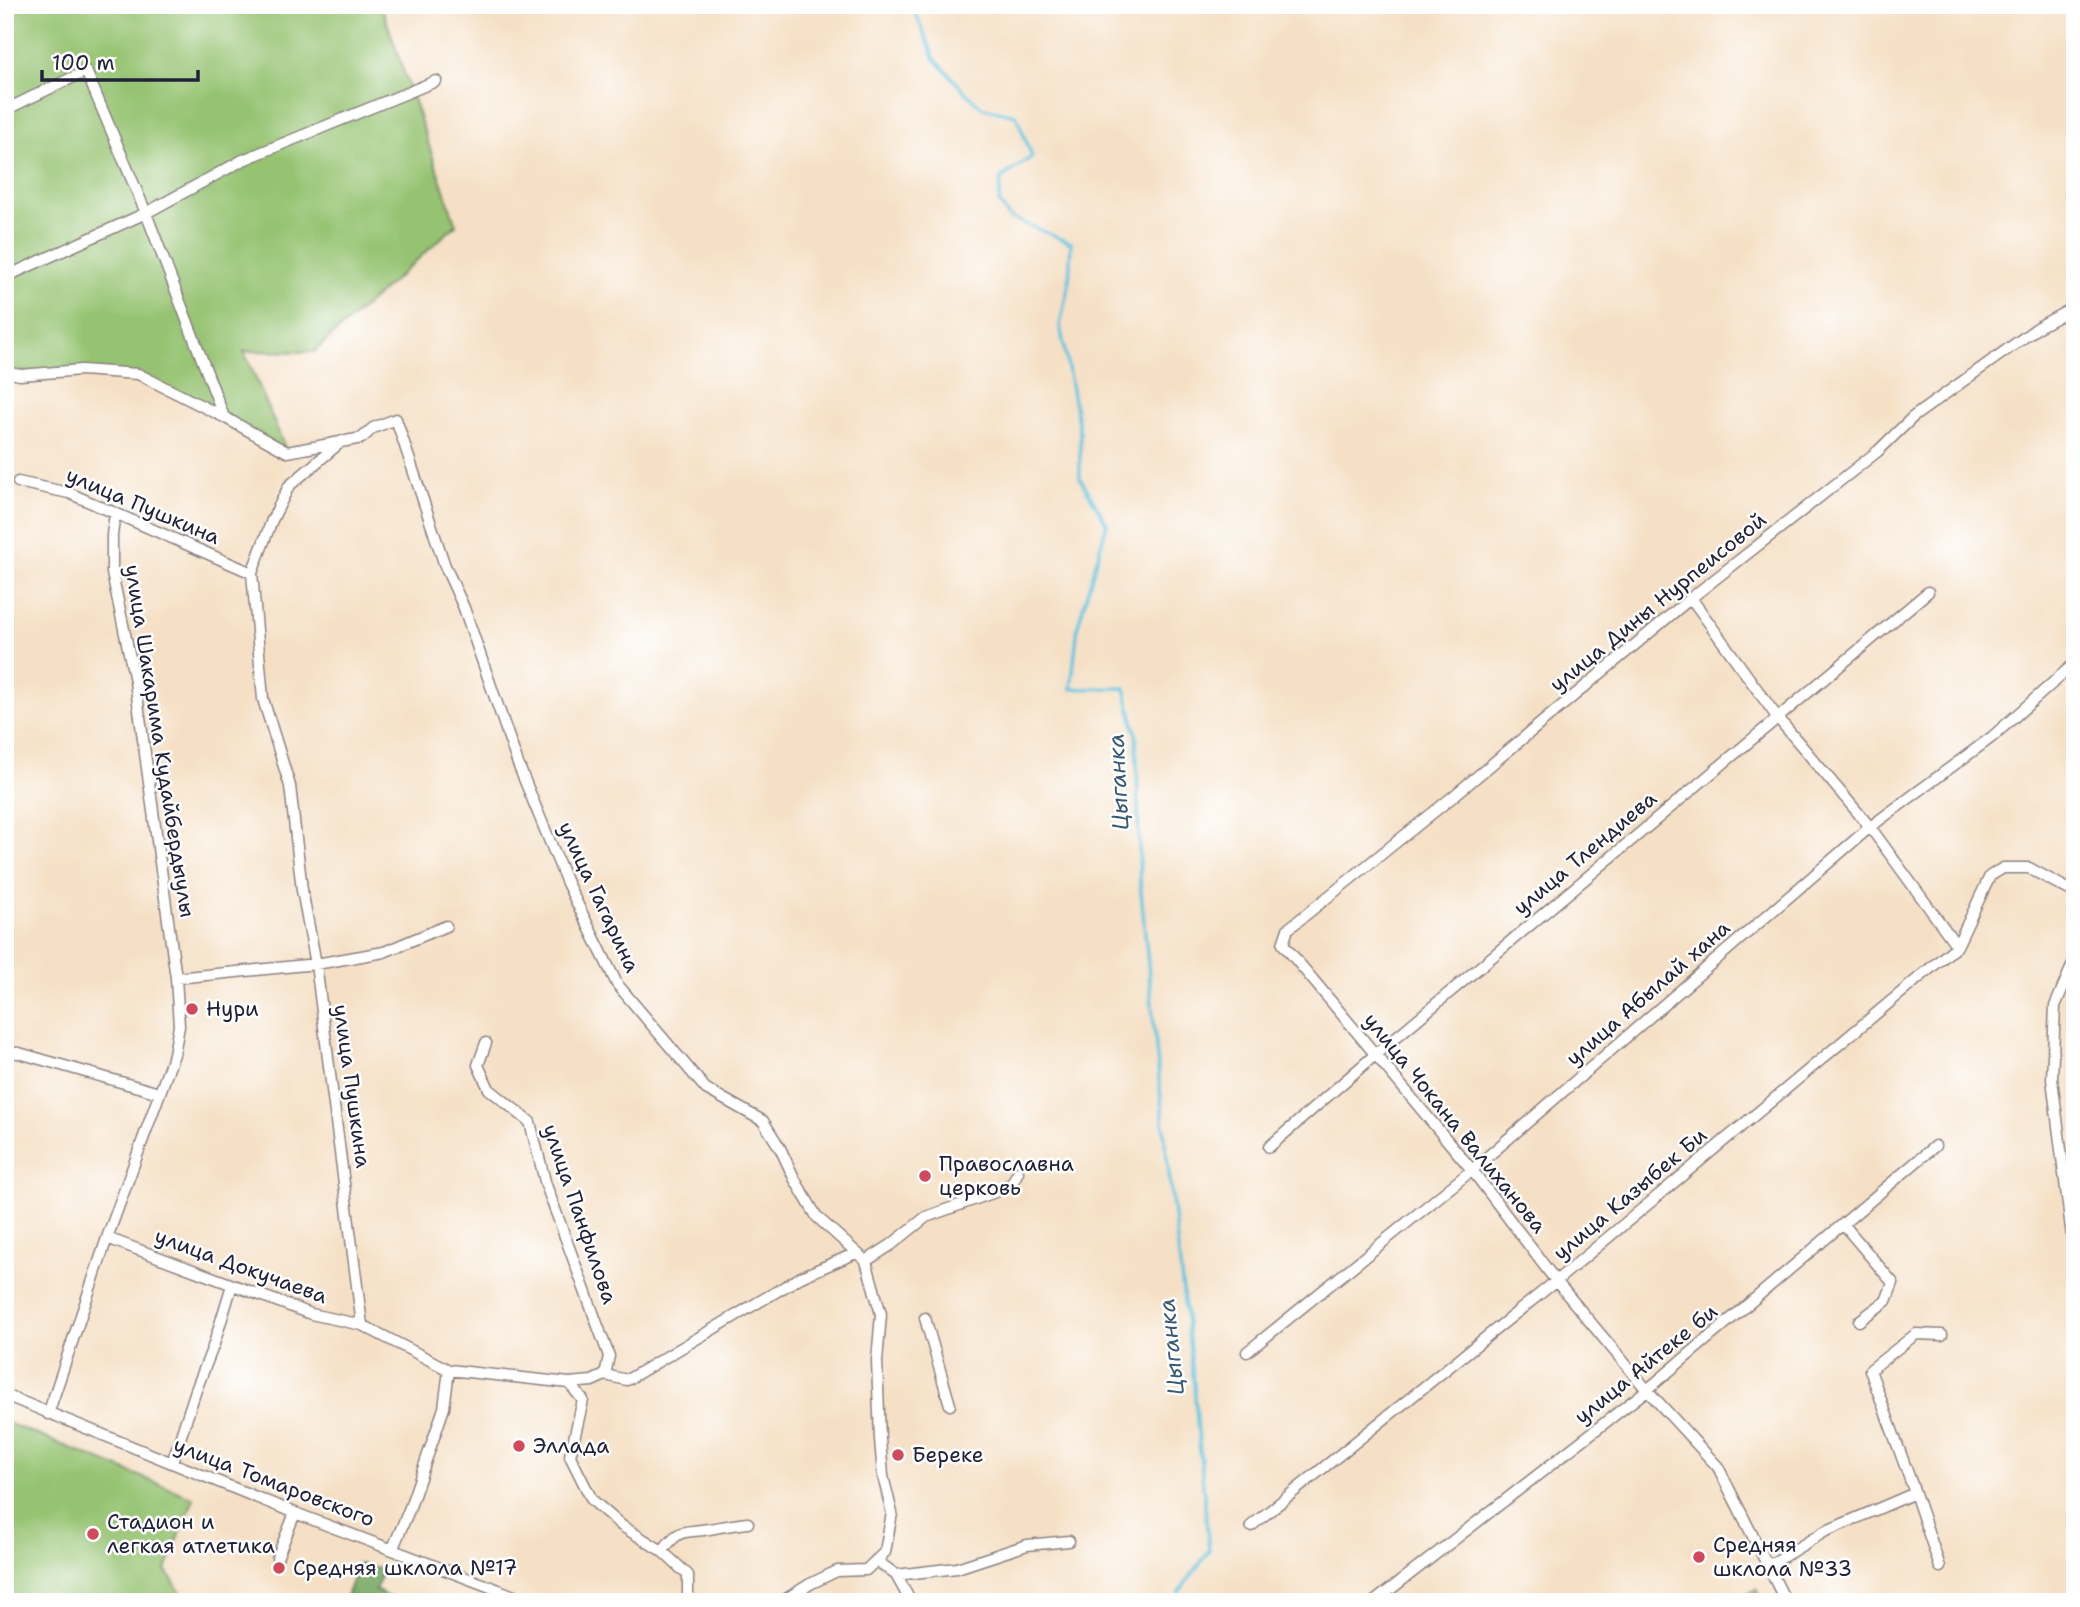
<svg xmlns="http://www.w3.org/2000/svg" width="2080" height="1607" font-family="'Shantell Sans',sans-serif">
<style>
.green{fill:#95c371;stroke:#5c7256;stroke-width:2}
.forest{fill:#78a963;stroke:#4d664f;stroke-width:2}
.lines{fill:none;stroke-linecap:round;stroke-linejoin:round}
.stream{stroke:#63c4e1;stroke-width:3.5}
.minor-casing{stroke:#8c8180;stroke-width:13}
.minor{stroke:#fff;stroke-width:10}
.poi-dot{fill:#d1495b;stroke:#fff;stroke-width:2.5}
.labels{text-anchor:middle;stroke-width:5;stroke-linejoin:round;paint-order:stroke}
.street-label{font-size:21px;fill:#22223b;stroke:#fff}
.poi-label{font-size:21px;fill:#22223b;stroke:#fff;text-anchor:start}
.water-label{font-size:23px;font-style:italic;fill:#395b75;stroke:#fff}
</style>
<rect width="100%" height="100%" fill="#fff"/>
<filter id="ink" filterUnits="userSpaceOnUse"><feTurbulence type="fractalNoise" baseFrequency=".0143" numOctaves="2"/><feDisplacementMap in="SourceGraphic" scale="14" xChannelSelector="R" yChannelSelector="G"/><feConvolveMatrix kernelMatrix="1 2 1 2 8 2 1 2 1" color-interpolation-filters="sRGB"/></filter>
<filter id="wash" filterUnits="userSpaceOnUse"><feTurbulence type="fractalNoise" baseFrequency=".00686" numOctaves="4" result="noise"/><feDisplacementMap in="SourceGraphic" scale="28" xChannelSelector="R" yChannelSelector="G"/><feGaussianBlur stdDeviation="1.57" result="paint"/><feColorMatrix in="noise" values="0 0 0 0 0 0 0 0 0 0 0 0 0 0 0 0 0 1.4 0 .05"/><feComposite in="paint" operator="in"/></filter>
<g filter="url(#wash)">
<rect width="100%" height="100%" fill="#f5e0c5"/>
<path class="green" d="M5,5h376l75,220 -142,127 -70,-1 43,101 -149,-78 -133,-2z
M5,1422l189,76 -28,72 21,32h-182z
M1757,1589l6,13h-32z"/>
<path class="forest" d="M358,1564l26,5 -9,21 23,12h-54z"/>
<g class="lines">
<path class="stream" d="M917,5l-2,7 20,47 32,35 16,14 33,7 16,42 -31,21 -2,24 10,15 62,26 -2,40 -9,42 20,108v45l27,46 -29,101 -7,64 54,-1 11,46 4,147 25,259 28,235 16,176 -30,41 -1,10"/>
</g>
</g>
<g filter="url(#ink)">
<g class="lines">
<g class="minor-casing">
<path id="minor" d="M5,110l81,-39 60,142 -141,64
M5,372l15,3 61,-5 57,4 86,43 63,35 75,-14 11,-10 23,-9 49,147 19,42 54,156 49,119 50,101 89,105 57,32 17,27 15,32 22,37 49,44 15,53 -4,47 3,78 3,37 9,37 -7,39 -19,18 -29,1 -27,13 -29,18
M224,417l-78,-204 97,-53 193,-79
M342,441l-53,45 -17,34 -20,53 11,126 27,87 12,104 14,74 46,361 87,45 -5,38 -35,102 -16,38
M18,482l51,11 183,80
M1691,598l86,119 93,110 87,119
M2075,959l-20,47 -3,73 23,181
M176,978l140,-14 68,-12 62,-26
M486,1043l-8,22 11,24 41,33 16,63 63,171 -4,19
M5,1052l14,1 140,40
M1269,1147l107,-93 552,-462
M1843,1224l50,59 -7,18 -27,20
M107,1238l204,76 51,11
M866,1261l25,-16 35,-28 72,-26 14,-8 6,-11
M925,1318l25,87
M1247,1352l225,-182 398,-343 122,-90 83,-74
M449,1370l120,13 14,17 -13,56 22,44 30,26 40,25 26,24v19l3,8
M605,1375l22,5 174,-103 55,-24
M569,1383l23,-2 13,-6
M5,1395l290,118 235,89
M48,1414l59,-176 67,-184 5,-28 -3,-48 -41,-297 -23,-108v-38l3,-22
M172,1463l24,-73 18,-46 18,-59
M1915,1493l-45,-123 46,-36 26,1
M1251,1526l305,-245 401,-335 33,-70 13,-8h26l46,25
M662,1551c20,-25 20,-17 47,-22 14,-2 26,-5 39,-6
M277,1558l18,-45
M876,1560l20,15 15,27
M1768,1566l56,-34 91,-39 25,74
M896,1575l61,-7 70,-23 42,-4
M1374,1602l273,-212 288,-244
M1786,1602l-68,-135 -71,-77 -91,-109 -84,-111 -189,-226 5,-15 162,-130 241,-201 187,-147 35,-34 127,-91 35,-19"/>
</g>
<use href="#minor" class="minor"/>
</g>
</g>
<g class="poi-dot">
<circle cx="192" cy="1009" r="7"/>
<circle cx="925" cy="1176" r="7"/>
<circle cx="519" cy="1446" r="7"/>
<circle cx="898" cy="1455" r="7"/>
<circle cx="93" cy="1534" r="7"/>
<circle cx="1699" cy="1557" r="7"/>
<circle cx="279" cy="1568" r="7"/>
</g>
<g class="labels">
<g class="street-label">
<text transform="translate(143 506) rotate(23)" y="7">улица Пушкина</text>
<text transform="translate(1658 602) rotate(-39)" y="7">улица Дины Нурпеисовой</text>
<text transform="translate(160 741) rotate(81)" y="7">улица Шакарима Кудайбердыулы</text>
<text transform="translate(1585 853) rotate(-40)" y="7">улица Тлендиева</text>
<text transform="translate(599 897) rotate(65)" y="7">улица Гагарина</text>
<text transform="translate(1648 993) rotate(-41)" y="7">улица Абылай хана</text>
<text transform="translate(352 1086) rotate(82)" y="7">улица Пушкина</text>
<text transform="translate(1455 1123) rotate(51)" y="7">улица Чокана Валиханова</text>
<text transform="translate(1630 1194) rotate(-40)" y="7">улица Казыбек Би</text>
<text transform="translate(580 1214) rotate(71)" y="7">улица Панфилова</text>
<text transform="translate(241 1266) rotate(20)" y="7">улица Докучаева</text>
<text transform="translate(1646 1364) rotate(-39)" y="7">улица Айтеке би</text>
<text transform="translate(274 1482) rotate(21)" y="7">улица Томаровского</text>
</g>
<g class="poi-label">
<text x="206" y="1016">Нури</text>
<text x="939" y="1171">Православна<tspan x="939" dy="24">церковь</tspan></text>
<text x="533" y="1453">Эллада</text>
<text x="912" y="1462">Береке</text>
<text x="107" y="1529">Стадион и<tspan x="107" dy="24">легкая атлетика</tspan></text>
<text x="1713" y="1552">Средняя<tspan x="1713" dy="24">шклола №33</tspan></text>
<text x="293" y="1575">Средняя шклола №17</text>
</g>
<g class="water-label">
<text transform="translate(1118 782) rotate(-93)" y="8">Цыганка</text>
<text transform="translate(1171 1347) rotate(-96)" y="8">Цыганка</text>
</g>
</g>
<rect width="2080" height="1607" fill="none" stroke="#fff" stroke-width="28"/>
<path d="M42 70v10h156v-10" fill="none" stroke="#22223b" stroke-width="3.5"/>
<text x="52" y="70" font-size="21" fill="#22223b" stroke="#ffffff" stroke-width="5" paint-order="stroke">100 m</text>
</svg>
